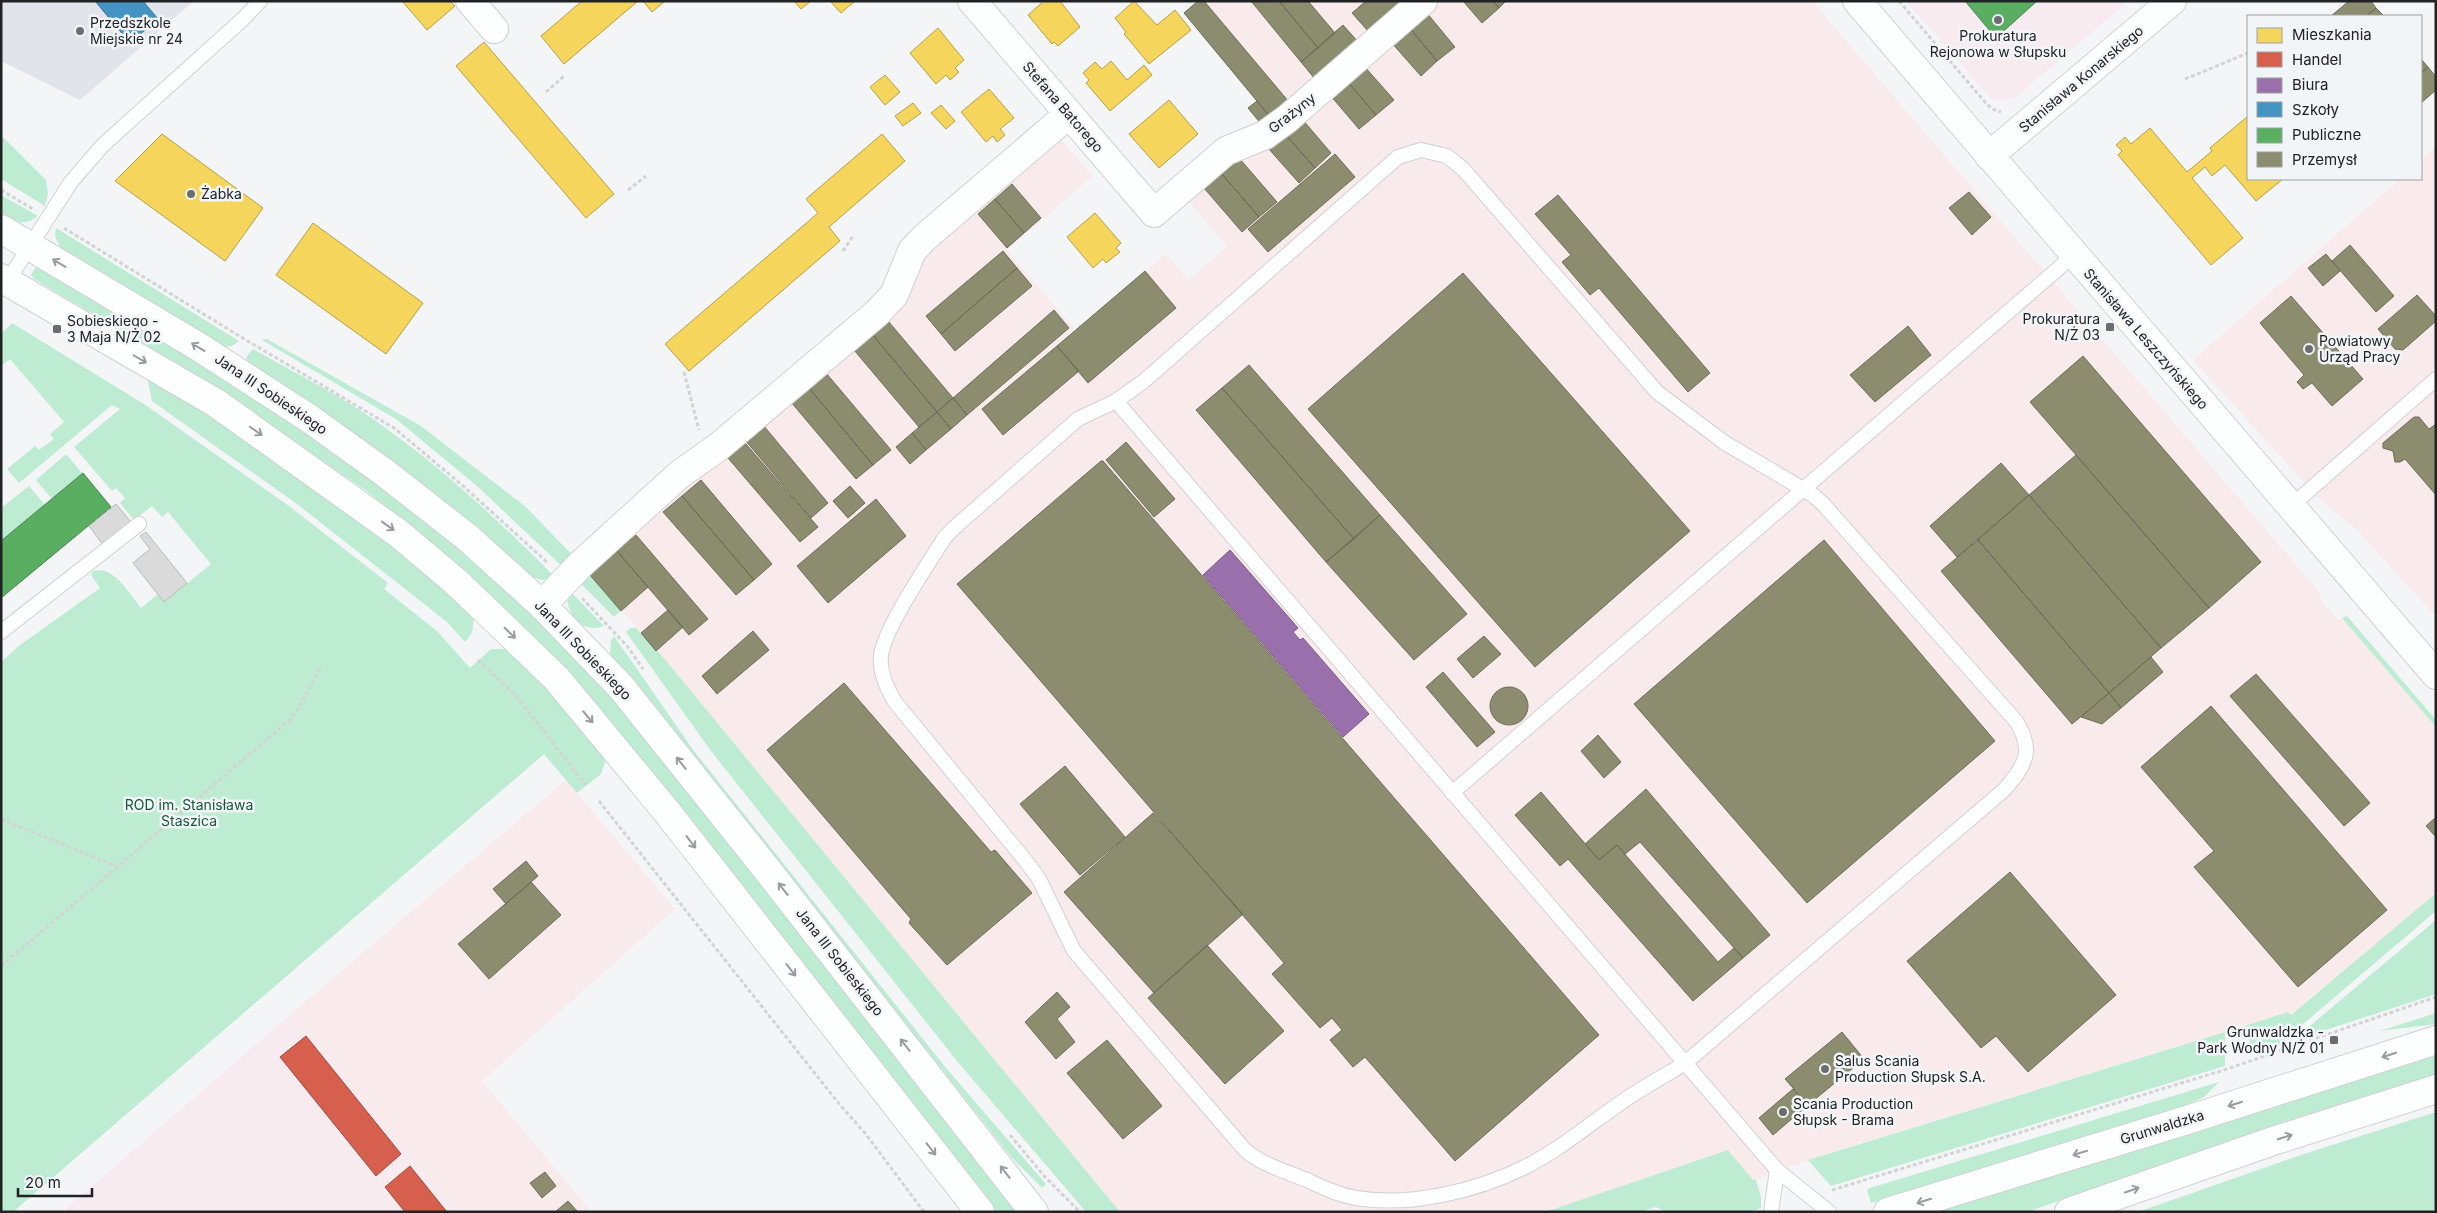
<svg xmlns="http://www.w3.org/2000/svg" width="2437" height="1213" font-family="Inter,sans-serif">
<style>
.commercial{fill:#f8ebef}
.industrial{fill:#f9ebeb}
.built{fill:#e1e5eb}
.green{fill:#bdecd3}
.homes{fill:#f6d55c;stroke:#b69f4b}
.shops{fill:#d6604d;stroke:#a04d41}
.offices{fill:#9970ab;stroke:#755982}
.schools{fill:#4393c3;stroke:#397193}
.public{fill:#5aae61;stroke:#49844f}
.industry{fill:#8c8c6e;stroke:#6c6c58}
.building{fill:#dadadb;stroke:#b9baba}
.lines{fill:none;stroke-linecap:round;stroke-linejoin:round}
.service-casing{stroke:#d0d1d2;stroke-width:16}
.minor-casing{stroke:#d0d1d2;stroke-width:30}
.tertiary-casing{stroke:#d0d1d2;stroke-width:30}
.path{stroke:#d3d3d4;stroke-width:3;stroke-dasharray:4 2.5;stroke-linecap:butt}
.service{stroke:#fdfefe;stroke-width:14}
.minor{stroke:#fdfefe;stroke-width:28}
.tertiary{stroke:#fdfefe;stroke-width:28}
.oneway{stroke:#9a9b9c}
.poi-dot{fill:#6a6c6e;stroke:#f2f5f8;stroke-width:2}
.labels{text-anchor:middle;stroke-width:5;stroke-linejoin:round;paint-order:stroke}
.poi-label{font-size:14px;fill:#212224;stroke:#f2f5f8;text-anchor:start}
.street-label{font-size:14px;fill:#212224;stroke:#f2f5f8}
.park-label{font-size:14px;fill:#18583a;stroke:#f2f5f8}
</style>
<rect width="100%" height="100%" fill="#f3f5f7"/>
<path class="commercial" d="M1906,1h217l2,3 -109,93 -12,4 -13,-3 -5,-5z
M292,1013l165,199h-395z"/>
<path class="industrial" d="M1198,1h212l-146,127 -16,-20 9,-8 -73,-87z
M1432,1h380l509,593 -3,3 21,23 3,-2 94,109v166l-146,122 -2,-3 -465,143 -70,26 -25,-31 -183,62h-425l-457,-555 -78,-88 341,-319 131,-115 36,41 -86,74 67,78 -12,14 104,-88 22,25 39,-32 -41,-49z
M2436,147v470l-81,-89 -35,-28 -127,-140 207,-181h21v-19z
M566,780l109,129 -193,172 110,131h-135l-165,-199z"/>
<path class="built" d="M1,1h193l-114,99 -79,-39z"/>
<path class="green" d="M1,135l45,45 2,13 -3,13 -44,-27z
M1,195l37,21c-13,11 -25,5 -37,-2z
M56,228l183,113 -7,5 -10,1 -161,-97 -6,-14z
M35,268l6,1c76,48 156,90 231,140 135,91 261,193 366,319l355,449 25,35h-21l-344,-436 -69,-86 -37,-40 -97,-91 -82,-67 -171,-117 -163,-96 -3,-4z
M12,323l132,81 145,102 99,77 -4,6 53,42 33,37 21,-19h17l46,48 52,62 -5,15 -24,19 -33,-39 -531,458h-12v-550l19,-17 80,-57 -9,-13 2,-4c21,-6 36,22 48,37l17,-14 6,8 47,-38 -43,-52 -6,5 -10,-11 -18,14 -14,-17 5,-5 -9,-10 -4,3 -38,-44 46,-38 -8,-4 -93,78 -12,-14 28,-23 4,4 15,-11 -4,-5 14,-12 -54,-63 -9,7v-32z
M267,339l154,87 105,81 50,52 -11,10 -88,-83 -81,-67 -134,-79z
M253,349c45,26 93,49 134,80 61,44 116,96 169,149l-14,2 -8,-2c-88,-81 -186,-153 -288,-216l1,-6z
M150,380c14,3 44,26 58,35 94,60 183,125 265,201 1,12 0,18 -8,26l-18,-20 -150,-118 -145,-103 -4,-19z
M66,454l17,20 -31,25 -16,-19z
M29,486l16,19 -44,36v-33z
M585,569l36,42 -7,6 -37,-37z
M568,589l36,37c-23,9 -41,-15 -36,-37z
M2347,616l89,104v7l-94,-109z
M631,628h5l27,29 457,555h-34l-129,-151 -246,-310 -85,-119z
M614,636l80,115 252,317 100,116 -4,4 -30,-30 -367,-464 -35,-39 1,-14z
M2436,893v18l-160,136 -18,6 -7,-9 -7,-18 44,-14 3,3z
M2436,920v74l-144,47z
M2436,1013v11l-56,7z
M2225,1032v34l-394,120 -23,-26z
M2436,1053v21l-153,48 -256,90h-95z
M2219,1082l-15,15 -26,12 -307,94 -4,-13 3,-2z
M2436,1112v100h-298l166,-58z
M1728,1150l25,30h3l5,17v11l-12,4h-83l-10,-5 -16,5h-95z"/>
<path class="homes" d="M402,1h48l5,5 -28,24z
M582,1h56l-74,63 -23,-28z
M643,1h22l-13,11z
M794,1h17l-10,8z
M830,1h25l-14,12z
M1044,1h16l20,26 -22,19 -4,-4 -2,2 -24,-29z
M1134,1l23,24 18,-15 16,20 -42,34 -25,-30 2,-2 -11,-14z
M938,28l26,32 -9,8 4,4 -9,8 -4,-5 -10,9 -26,-31z
M484,42l130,152 -28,24 -130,-152z
M1111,61l16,19 17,-15 8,10 -42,36 -24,-28 3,-3 -6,-7 12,-11 7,7z
M885,75l15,17 -15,13 -15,-18z
M989,89l25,29 -14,11 5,6 -8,7 -4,-6 -7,6 -25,-30z
M1169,100l29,34 -39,34 -30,-34z
M913,103l8,10 -18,13 -8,-10z
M941,105l14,16 -9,8 -15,-16z
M2248,116v63h35l-27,22 -31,-36 -13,11 -7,-9 -13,11 51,60 -32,27 -93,-110 4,-4 -6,-6 9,-8 6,7 19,-16 37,44 25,-21 -2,-3z
M162,134l101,74 -38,53 -110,-80z
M882,134l23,27 -76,66 11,14 -151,130 -24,-27 153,-131 -12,-14z
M1095,213l26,30 -5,5 4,4 -14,11 -3,-4 -10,9 -26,-31z
M313,223l110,80 -37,51 -110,-79z"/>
<path class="shops" d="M306,1036l95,118 -25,22 -96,-119z
M410,1166l37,46h-42l-20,-25z"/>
<path class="offices" d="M1230,550l68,78 -5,4 7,8 3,-2 66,76 -26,23 -140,-162z"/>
<path class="schools" d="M95,1h48l15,18 -28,24z"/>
<path class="public" d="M1965,1h72l-41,37z
M83,473l28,34 -110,91v-57z"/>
<path class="industry" d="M1198,1h6l85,101 -18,16 -87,-105z
M1251,1h28l39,47 -17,14z
M1279,1h29l27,32 -17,15z
M1366,1h36l-34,30 -16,-18z
M1463,1h30l6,7 -17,15z
M1493,1h13l-7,7z
M2349,1h22l5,7 -10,8h-35z
M2376,8l8,8h-18z
M1426,12l29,35 -18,14 -28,-34z
M1343,25l16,18 -44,36 -14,-17z
M1409,27l28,34 -16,15 -30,-34z
M2421,59l7,8 -7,6z
M1364,66l30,34 -18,15 -29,-34z
M2428,67l8,10v13l-15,13v-30z
M1347,81l29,34 -17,14 -29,-34z
M1257,101l14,17 -9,7 -14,-17z
M1302,119l29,34 -16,15 -30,-34z
M1285,134l30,34 -16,15 -31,-35z
M1335,154l20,23 -87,75 -20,-23z
M1239,158l38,44 -18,15 -38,-44z
M1221,173l38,44 -17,15 -38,-44z
M1012,184l29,34 -17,15 -29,-34z
M1969,192l22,25 -19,18 -23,-27z
M1558,195l152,178 -22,19 -89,-104 -9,7 -28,-33 9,-7 -36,-41z
M995,199l29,34 -17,15 -29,-34z
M2350,245l44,51 -18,16 -44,-51z
M1003,251l14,17 -76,66 -15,-18z
M2326,254l14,17 -17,15 -15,-18z
M1017,268l15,18 -77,65 -14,-17z
M1145,271l31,37 -88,75 -31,-37z
M1463,273l227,258 -155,136 -227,-258z
M2417,295l19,21v5l-33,29 -8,-1 -17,-20z
M2291,296l72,83 -31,27 -20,-23 -9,6 -6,-7 7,-7 -44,-52z
M1054,310l15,18 -102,87 -14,-17z
M888,321l65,77 -16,14 -65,-78z
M1908,326l23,29 -56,47 -25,-27z
M872,334l65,78 -18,15 -65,-77z
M1057,346l22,25 -76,64 -21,-26z
M2083,356l178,206 -52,46 -179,-206z
M1249,365l131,150 -26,24 -132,-151z
M826,373l65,77 -18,15 -64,-77z
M809,388l64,77 -17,14 -65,-77z
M1222,388l132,151 -28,23 -130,-152z
M953,398l14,17 -16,14 -14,-17z
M937,412l14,17 -25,21 -14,-17z
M2414,417h5l10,12 7,-5v71l-31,-36 -5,3h-5l-2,-11 -10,-3v-5z
M763,425l65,78 -17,15 -66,-78z
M912,433l14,17 -16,14 -14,-17z
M1126,442l49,57 -21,18 -48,-57z
M745,443l73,84 -18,15 -72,-84z
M2076,455l133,153 -48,40 -132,-153z
M1101,461h2l496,574 -144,126 -90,-104 -12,10 -23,-27 12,-10 -10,-12 -12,10 -48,-54 12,-11 -327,-379z
M2001,463l28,32 -72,62 -27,-31z
M701,480l71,84 -18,16 -72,-84z
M850,486l15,17 -17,15 -15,-17z
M2029,495l132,153 -52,45 -131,-153z
M682,496l72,84 -18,15 -73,-83z
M876,499l30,37 -78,67 -31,-37z
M1380,515l87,99 -53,46 -88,-98z
M636,535l72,84 -19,16 -72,-84z
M1824,540l171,201 -188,162 -173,-199z
M1978,540l131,153 -37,31 -131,-153z
M617,551l31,36 -27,24 -31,-36z
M668,610l15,17 -27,24 -15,-18z
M753,631l16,19 -52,44 -15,-18z
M1484,636l17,18 -28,24 -16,-19z
M2151,657l12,15 -42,36 -12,-15z
M1443,672l52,60 -18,15 -51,-60z
M2256,674l114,129 -26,23 -114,-130z
M844,683l147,169 4,-2 37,43 -85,72 -38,-42 2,-4 -144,-169z
M1490 706a19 19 0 1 1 38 0a19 19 0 1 1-38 0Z
M2109,693l12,15 -19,16 -21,-7z
M2211,706l176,204 -89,77 -104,-120 20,-16 -73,-84z
M1598,735l23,27 -17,16 -23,-27z
M1065,766l60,71 -45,38 -60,-71z
M1646,789l124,146 -27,23 -103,-116 -15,12 -8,-9 -18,15 -14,-16z
M1541,792l58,68 18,-15 101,117 16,-14 9,10 -50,43 -125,-142 -8,7 -45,-51z
M1153,813l90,101 -89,79 -90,-101z
M2436,817v20l-10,-11z
M526,861l12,15 -32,28 -13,-15z
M2010,872l106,123 -88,77 -32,-36 -15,12 -74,-87z
M531,882l30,33 -72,64 -31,-35z
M1207,945l77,86 -59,53 -77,-86z
M1057,992l13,15 -13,12 18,23 -19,17 -31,-37z
M1842,1032l22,27 -56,46 -23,-26z
M1107,1040l55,66 -39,33 -56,-66z
M1793,1089l15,16 -35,30 -14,-17z
M545,1172l11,14 -14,12 -12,-15z
M568,1201l10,11h-23z"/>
<path class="building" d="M116,504l15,18 -28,23 -14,-19z
M146,532l41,51 -23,19 -31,-39 17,-14 -10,-13z"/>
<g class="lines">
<g class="service-casing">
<path id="service" d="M1421,150l26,6 16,13 194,223 68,51 88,52 10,9 193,217c19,30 9,45 -12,69l-320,274c-17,10 -35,20 -52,31 -35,23 -69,53 -107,72 -48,24 -115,40 -169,31 -17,-3 -32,-10 -47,-17 -21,-9 -47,-16 -64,-31l-171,-199 -35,-72 -14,-19 -130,-158c-8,-14 -16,-30 -14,-47 4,-28 48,-92 64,-118l10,-10 123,-108 38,-18 28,-20 254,-224z
M5,285l66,-103 32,-37 140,-126 17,-18
M1116,401l661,769
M2290,507l146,-128
M1,632l138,-108
M1452,793l622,-538
M1771,1212l6,-42 52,42"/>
</g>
<g class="minor-casing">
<path id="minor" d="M470,1l24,28
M972,1l182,212 72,-62 39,-16 22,-16 136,-118
M1857,1l579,674
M1989,156l183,-155
M542,605l39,-41 99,-90 37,-26 160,-135 17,-18 18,-44 12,-13 145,-124"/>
</g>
<g class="tertiary-casing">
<path id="tertiary" d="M1,229l198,118 111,72 75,54 83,65 74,67 79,82 144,180 269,345
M1,278l215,125 182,130 57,48 44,42 58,56 110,133 313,400
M1888,1212l299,-92 249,-80
M2069,1212l204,-71 163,-52"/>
</g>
<path class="path" d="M1899,1l85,100 8,8 9,3
M2185,79l63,-26
M546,92l18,-16
M1,190l32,19
M628,190l18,-14
M64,228l172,106 158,94 68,57 86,78
M843,251l10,-15
M684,372l15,58
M582,598l45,48 16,23
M478,660l38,36 70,89
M599,801l241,304 25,28 59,79
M1,819l117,48
M1,966l289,-246 7,-9 23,-43
M1010,1135l35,42 35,35
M1832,1190l392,-120 212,-73"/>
<use href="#service" class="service"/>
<use href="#minor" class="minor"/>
<use href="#tertiary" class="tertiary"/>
</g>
<defs><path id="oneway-shaft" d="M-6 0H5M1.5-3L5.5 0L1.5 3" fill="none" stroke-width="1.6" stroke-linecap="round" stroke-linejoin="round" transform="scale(1.25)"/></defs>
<g class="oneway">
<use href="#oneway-shaft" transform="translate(59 263) rotate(-149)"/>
<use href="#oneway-shaft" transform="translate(198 347) rotate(-149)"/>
<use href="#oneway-shaft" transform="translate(140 359) rotate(30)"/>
<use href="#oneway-shaft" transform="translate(256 431) rotate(35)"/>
<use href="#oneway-shaft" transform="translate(388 526) rotate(36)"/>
<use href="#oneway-shaft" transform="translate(510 633) rotate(44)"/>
<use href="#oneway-shaft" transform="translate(588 717) rotate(50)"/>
<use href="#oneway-shaft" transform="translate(681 763) rotate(-129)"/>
<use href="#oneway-shaft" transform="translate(691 842) rotate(52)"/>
<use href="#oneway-shaft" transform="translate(783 889) rotate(-128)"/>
<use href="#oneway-shaft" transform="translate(791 970) rotate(52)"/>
<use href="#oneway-shaft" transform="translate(905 1045) rotate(-128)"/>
<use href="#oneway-shaft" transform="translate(2389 1055) rotate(162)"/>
<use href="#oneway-shaft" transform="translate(2235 1104) rotate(162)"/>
<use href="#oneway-shaft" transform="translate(2285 1137) rotate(-18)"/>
<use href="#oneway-shaft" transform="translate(931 1149) rotate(52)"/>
<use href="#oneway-shaft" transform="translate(2080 1153) rotate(163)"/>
<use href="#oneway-shaft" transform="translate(1005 1172) rotate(-128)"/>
<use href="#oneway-shaft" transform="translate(2132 1190) rotate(-19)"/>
<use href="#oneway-shaft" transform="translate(1924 1201) rotate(163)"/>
</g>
<g class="poi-dot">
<circle cx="1998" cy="20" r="5"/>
<circle cx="80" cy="31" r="5"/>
<circle cx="191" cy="194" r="5"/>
<rect x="2105" y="322" width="10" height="10" rx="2.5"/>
<rect x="52" y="324" width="10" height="10" rx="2.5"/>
<circle cx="2309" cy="349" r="5"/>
<rect x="2329" y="1035" width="10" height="10" rx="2.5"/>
<circle cx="1825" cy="1069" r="5"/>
<circle cx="1783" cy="1112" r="5"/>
</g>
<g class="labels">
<g class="poi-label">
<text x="90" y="28">Przedszkole<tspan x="90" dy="16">Miejskie nr 24</tspan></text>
<text x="1998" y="41" text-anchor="middle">Prokuratura<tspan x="1998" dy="16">Rejonowa w Słupsku</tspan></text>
<text x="201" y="199">Żabka</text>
<text x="2100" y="324" text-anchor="end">Prokuratura<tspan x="2100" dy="16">N/Ż 03</tspan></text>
<text x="67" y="326">Sobieskiego -<tspan x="67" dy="16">3 Maja N/Ż 02</tspan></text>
<text x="2319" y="346">Powiatowy<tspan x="2319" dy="16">Urząd Pracy</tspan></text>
<text x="2324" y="1037" text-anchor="end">Grunwaldzka -<tspan x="2324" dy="16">Park Wodny N/Ż 01</tspan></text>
<text x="1835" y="1066">Salus Scania<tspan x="1835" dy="16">Production Słupsk S.A.</tspan></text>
<text x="1793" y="1109">Scania Production<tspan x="1793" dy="16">Słupsk - Brama</tspan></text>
</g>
<g class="street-label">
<text transform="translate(2081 79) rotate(-40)" y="5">Stanisława Konarskiego</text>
<text transform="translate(1063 107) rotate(49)" y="5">Stefana Batorego</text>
<text transform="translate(1292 113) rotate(-38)" y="5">Grażyny</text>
<text transform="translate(2146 339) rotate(49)" y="5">Stanisława Leszczyńskiego</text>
<text transform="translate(271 394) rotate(34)" y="5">Jana III Sobieskiego</text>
<text transform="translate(583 650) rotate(46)" y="5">Jana III Sobieskiego</text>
<text transform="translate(840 962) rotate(52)" y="5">Jana III Sobieskiego</text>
<text transform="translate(2162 1127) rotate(-17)" y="5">Grunwaldzka</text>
</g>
<g class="park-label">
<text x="189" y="810">ROD im. Stanisława<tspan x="189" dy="16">Staszica</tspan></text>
</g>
</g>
<rect width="2437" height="1213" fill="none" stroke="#212224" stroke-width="5"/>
<rect x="2247" y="15" width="175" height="165" fill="#f2f5f8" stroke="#9ea1a3"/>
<rect x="2257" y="28" width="25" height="15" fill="#f6d55c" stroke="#9ea1a3"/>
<text x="2292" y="40" font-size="15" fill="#212224">Mieszkania</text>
<rect x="2257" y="52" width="25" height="15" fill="#d6604d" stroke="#9ea1a3"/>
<text x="2292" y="65" font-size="15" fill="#212224">Handel</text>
<rect x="2257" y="78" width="25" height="15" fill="#9970ab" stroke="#9ea1a3"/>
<text x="2292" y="90" font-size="15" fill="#212224">Biura</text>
<rect x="2257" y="102" width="25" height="15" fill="#4393c3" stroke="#9ea1a3"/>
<text x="2292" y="115" font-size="15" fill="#212224">Szkoły</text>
<rect x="2257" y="128" width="25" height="15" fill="#5aae61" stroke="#9ea1a3"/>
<text x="2292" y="140" font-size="15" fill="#212224">Publiczne</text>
<rect x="2257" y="152" width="25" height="15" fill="#8c8c6e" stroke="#9ea1a3"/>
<text x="2292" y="165" font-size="15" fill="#212224">Przemysł</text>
<path d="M18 1188v8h74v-8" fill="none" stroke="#212224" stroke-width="2.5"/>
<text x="25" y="1188" font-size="15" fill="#212224" stroke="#f2f5f8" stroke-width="4" paint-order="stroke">20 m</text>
</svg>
